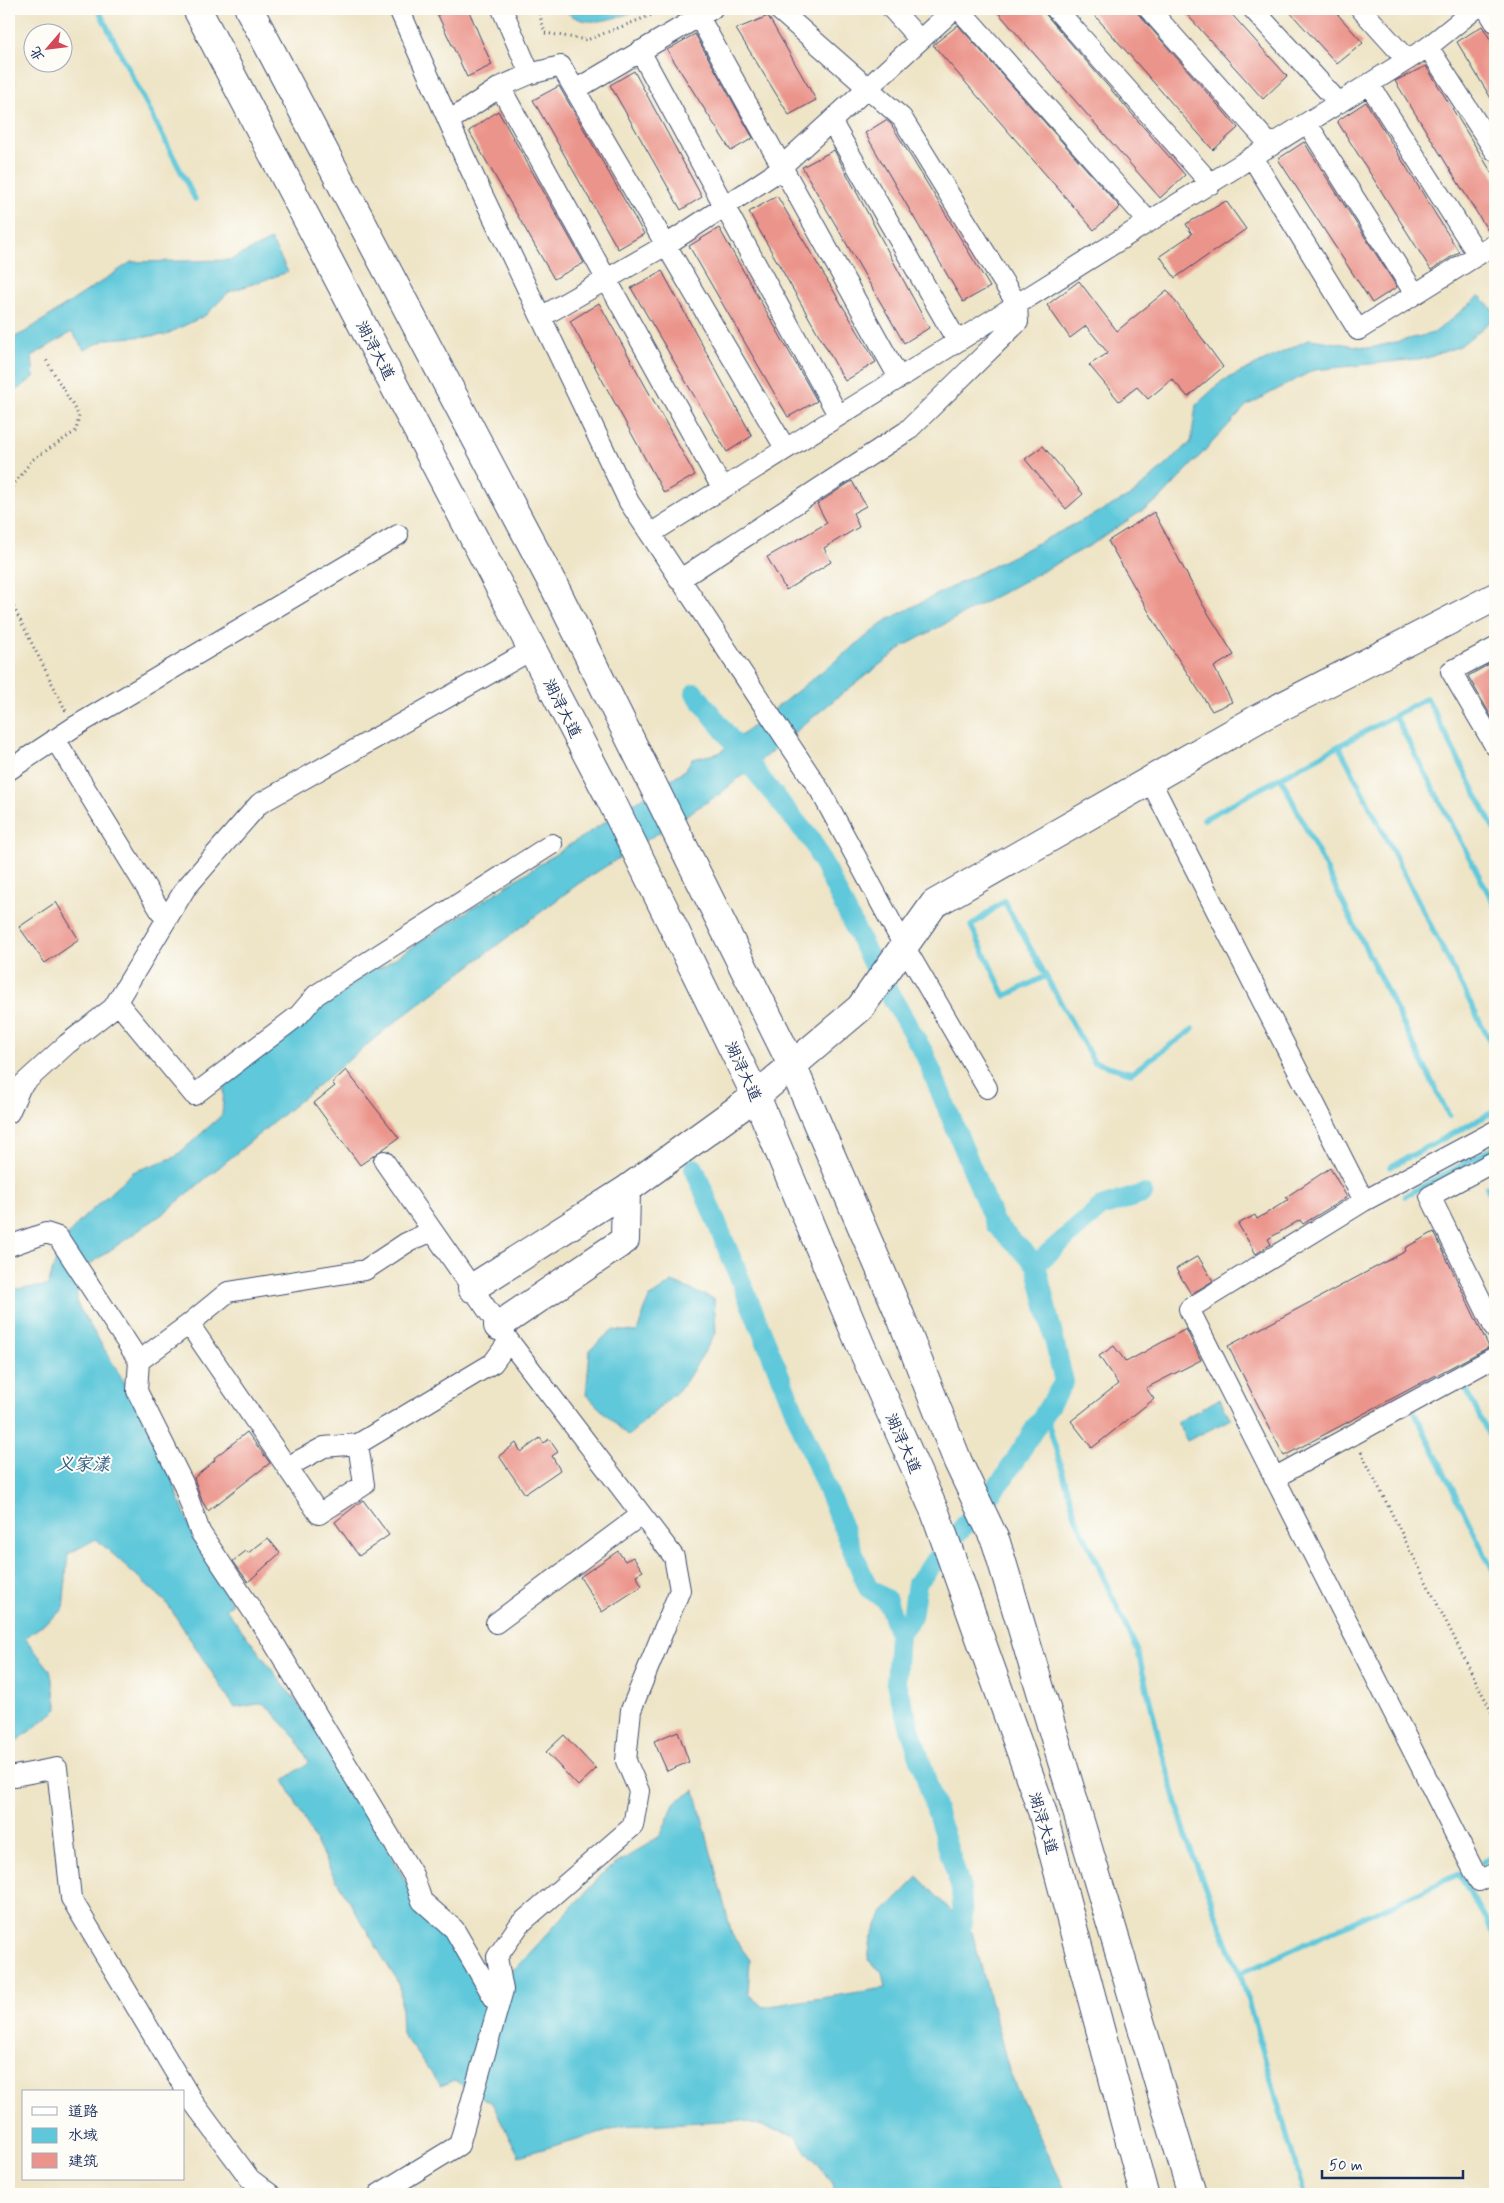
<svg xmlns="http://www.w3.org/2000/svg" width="1504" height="2203" font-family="Mynerve,'LXGW WenKai TC',sans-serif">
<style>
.water{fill:#5ec8da;stroke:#3c7c9c}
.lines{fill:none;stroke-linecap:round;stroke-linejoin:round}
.stream{stroke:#5ec8da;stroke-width:5.5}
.canal{stroke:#5ec8da;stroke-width:20}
.building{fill:#eb948b}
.street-casing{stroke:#3b4a6e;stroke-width:22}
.secondary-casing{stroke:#3b4a6e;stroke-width:30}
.primary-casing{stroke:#3b4a6e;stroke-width:30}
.path{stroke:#3b4a6e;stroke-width:3;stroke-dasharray:1 4;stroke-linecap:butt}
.street{stroke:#fff;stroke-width:20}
.secondary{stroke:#fff;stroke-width:28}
.primary{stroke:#fff;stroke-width:28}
.labels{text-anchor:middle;stroke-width:4;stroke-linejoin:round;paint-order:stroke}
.street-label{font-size:16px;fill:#1b2f5e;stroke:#fdfcf7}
.water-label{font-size:18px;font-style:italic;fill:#2f5d83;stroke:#fdfcf7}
</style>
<rect width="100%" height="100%" fill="#fdfcf7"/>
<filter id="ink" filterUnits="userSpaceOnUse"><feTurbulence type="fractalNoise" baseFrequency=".02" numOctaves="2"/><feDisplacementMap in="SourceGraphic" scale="10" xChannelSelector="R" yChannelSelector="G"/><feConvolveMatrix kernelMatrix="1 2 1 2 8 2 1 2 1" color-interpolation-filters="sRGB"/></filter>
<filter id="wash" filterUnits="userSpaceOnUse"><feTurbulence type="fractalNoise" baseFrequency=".0096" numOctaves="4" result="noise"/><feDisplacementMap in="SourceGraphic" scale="20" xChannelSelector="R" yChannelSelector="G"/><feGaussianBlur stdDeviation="1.12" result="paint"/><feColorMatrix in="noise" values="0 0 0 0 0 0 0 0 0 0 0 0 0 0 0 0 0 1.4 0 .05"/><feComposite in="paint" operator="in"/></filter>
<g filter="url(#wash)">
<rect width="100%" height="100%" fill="#eee4c6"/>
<path class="water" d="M563,9h80c-27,8 -56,23 -80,0z
M271,240l17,32 -59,20 -23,23 -41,20 -58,4 -23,11 -12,-18 -40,24 2,21 -25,19v-56l16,-8 106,-70 99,-2z
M1480,296l15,16v6l-35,28 -33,12 -113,12 -68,36 -85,92 -70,47 -187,101 -70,54 -113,93 -143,91 -192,145 -222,184 -87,60v31l55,91 34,68 28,76 38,65 -6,5 91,120 71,119 36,69 59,61 33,-10 89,-97 55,-35 15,-34 20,-12 37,145 18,25 -2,34 15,13 122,-19 -3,-16 -14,-12 3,-21 11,-25 36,-37 54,55 38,142 57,120h-231l-3,-10 -38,-48 -53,-16 -120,6 -103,30 -27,-53 -38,-23 -13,6 -39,-52 -2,-48 -69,-115 -47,-91 25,-18 -13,-24 -32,-35 -29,5 -69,-106 -70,-63 -28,15 -5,56 -38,28 25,32 8,39 -41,32 -8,3v-452l6,-3 33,-3 13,-43 20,-23 52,-48 42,-15 47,-42 3,-39 149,-108h6l305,-198 7,-11 27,-6 168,-133 245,-125 59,-53 5,-37 26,-24 88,-42 60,9 64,-15z
M672,1282l42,17 2,34 -33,53 -55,50 -42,-41 4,-45 22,-20 25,2 12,-34z
M1219,1399l12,20 -44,22 -10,-19z"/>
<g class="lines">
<path class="stream" d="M98,9l97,190
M1395,716l100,190
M1339,746l156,305
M1281,778l168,338
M1204,819l223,-121 68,133
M1046,976l-41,20 -34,-70 33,-25 90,161 37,11 62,-44
M1390,1167l105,-56
M1487,1187l8,18
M1405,1196l90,-49
M1465,1387l30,61
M1045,1412l31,106 62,134 25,103 25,88 53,135
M1415,1413l80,162
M1483,1862l12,-6
M1304,2194l-64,-221 219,-99 36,61"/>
<path class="canal" d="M695,693l71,92 46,56 60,122 53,92 70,169 41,40
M694,1168l174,420 19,12 12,34
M963,1923l-2,-34 -65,-205 3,-50 13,-17 5,-34 88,-107 59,-94 -28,-118 65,-57 42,-13"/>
</g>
<g id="blocks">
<path class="building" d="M435,9h33l24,56 -25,12z
M995,9h46l144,166 -25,23z
M1089,9h45l104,119 -25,22z
M1182,9h45l60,67 -24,23z
M1287,9h46l30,34 -26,21z
M768,16l48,84 -27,15 -53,-86z
M958,25l162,182 -26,23 -161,-185z
M1482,26l13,21v58l-38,-63z
M695,34l58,104 -22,13 -64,-101z
M1426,66l69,112v54l-5,2 -95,-153z
M634,71l68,126 -21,13 -71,-125z
M559,86l85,148 -26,15 -85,-149z
M1366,102l93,150 -28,18 -94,-149z
M498,111l86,152 -30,16 -85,-148z
M886,120l5,4 99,163 -27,15 -98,-169z
M1304,142l93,145 -25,16 -94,-144z
M834,150l95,178 -25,15 -102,-176z
M777,196l99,166 -31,19 -96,-169z
M1226,201l20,28 -71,49 -15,-22 32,-22 -6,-10z
M719,228l98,173 -29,16 -99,-171z
M662,271l90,165 -25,16 -96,-164z
M1079,281l38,50 50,-41 56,77 -35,30 -16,-18 -24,20 -11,-12 -18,14 -30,-36 19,-12 -22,-27 -16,12 -23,-33z
M599,303l96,172 -31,18 -94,-172z
M1043,446l40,48 -17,15 -41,-50z
M852,481l14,25 -13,7 6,14 -35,21 7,14 -45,28 -19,-33 60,-34 -10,-19z
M1154,512l49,93 31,50 -20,12 18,35 -20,9 -52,-80 -52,-90z
M1495,661v62l-27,-47z
M56,902l23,38 -34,23 -26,-36z
M346,1070l53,68 -39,27 -46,-62 21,-17 -3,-3z
M1330,1168l17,29 -44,27 -3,-4 -32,19 3,5 -15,10 -18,-30 17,-9 2,4 31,-19 -2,-3z
M1434,1232l55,115 -205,109 -56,-110 178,-95 -1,-3z
M1198,1256l15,25 -22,13 -15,-25z
M1186,1329l15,31 -55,28 8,11 -62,49 -21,-27 47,-37 -19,-28 15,-10 12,16z
M247,1432l23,31 -62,48 -6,-10 -8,-23 21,-18 -1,-2z
M540,1438l4,5 5,-4 9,13 -6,4 8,14 -35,24 -26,-38 17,-13 5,9z
M363,1500l26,35 -30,21 -24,-34z
M268,1538l12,15 -32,29 -15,-21 13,-10 2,2z
M618,1551l7,10 8,-4 10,14 -7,4 6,11 -40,26 -22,-35z
M678,1731l11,31 -22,9 -13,-30z
M564,1735l32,34 -18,17 -32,-34z"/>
</g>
</g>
<g filter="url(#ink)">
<use href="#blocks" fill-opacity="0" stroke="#3b4a6e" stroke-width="1"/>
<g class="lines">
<g class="street-casing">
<path id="street" d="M399,9l65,147 165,346 192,290 83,154 83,142
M502,9l28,65 31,-8 224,382
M892,9l28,31
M959,9l190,213
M1056,9l155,175
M1149,9l122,137
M1253,9l86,94
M1361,9l46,51
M1487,9l8,13
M699,17l200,361
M1428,47l67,104
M640,51l198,364
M1369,84l109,171
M500,87l222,401
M575,90l137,-81
M449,121l51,-34 30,-13
M831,121l126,220
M1307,123l108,171
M1252,157l106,173 137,-86
M541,317l125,-72 105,-69 183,-167
M650,534l778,-487 47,-38
M679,580l228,-149 111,-109 -1,-18 -115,-186 -124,-109
M1495,648l-44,23 44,75
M55,739l111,181
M9,770l65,-43 324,-192
M1150,780l214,421
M117,1002l77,93 105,-80 17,-20 236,-151
M9,1113l12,-27 46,-42 46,-36 72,-119 74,-85 274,-155
M1495,1131l-131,70 -175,108 290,572 16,-8
M1495,1161l-65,35 65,133
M432,1231l-26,12 -41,27 -137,22 -39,32 130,190 45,-29 -6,-41 135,-81 16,-22
M9,1246l37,-13 12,4 81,124 50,-37
M139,1361l-2,30 46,92 17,49 72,108 141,235 9,26 32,28 44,76
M287,1467l37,-20 34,-3
M1274,1478l221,-121
M496,1623l145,-108
M9,1777l48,-9 14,130 122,204 57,77 20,15
M379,2194l80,-49 44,-155 -6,-33 23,-33 113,-98 6,-35 -13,-30 5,-51 49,-120 -6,-33 -165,-216 -125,-180"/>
</g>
<g class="secondary-casing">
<path id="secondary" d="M472,1288l154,-98 130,-94 104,-88 74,-104 325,-186 236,-121
M498,1326l127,-86 1,-50"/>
</g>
<g class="primary-casing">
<path id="primary" d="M197,9l414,791 145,296 104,248 75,168 107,299 102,383
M249,9l307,581 236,475 108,250 58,147 38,80 196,652"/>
</g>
<path class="path" d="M538,9l7,24 42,7 80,-31
M9,491l23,-31 44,-29 3,-15 -34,-58
M9,598l57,113
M1361,1452l134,267"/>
<use href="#street" class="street"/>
<use href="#secondary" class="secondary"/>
<use href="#primary" class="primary"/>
</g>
</g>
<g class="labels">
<g class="street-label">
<text transform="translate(376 350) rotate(62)" y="6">湖浔大道</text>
<text transform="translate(563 708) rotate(63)" y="6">湖浔大道</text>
<text transform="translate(744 1071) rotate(65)" y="6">湖浔大道</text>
<text transform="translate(904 1443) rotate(66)" y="6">湖浔大道</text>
<text transform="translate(1044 1823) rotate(73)" y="6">湖浔大道</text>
</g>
<g class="water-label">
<text x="83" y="1470">义家漾</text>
</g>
</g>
<rect width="1504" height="2203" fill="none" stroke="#fdfcf7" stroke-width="30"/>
<rect x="22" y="2090" width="162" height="90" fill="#fdfcf7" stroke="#a3aaba"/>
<rect x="32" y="2107" width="25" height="8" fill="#ffffff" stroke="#a3aaba"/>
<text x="68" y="2116" font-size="15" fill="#1b2f5e">道路</text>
<rect x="32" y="2128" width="25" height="15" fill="#5ec8da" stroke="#a3aaba"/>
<text x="68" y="2140" font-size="15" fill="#1b2f5e">水域</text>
<rect x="32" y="2153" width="25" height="15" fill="#eb948b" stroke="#a3aaba"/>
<text x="68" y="2166" font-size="15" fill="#1b2f5e">建筑</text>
<g transform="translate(48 48) rotate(242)"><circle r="24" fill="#fdfcf7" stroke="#a3aaba"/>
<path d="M0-4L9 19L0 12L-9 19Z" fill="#d1495b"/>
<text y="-8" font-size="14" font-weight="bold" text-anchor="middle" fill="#1b2f5e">北</text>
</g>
<path d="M1322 2170v8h141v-8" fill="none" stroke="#1b2f5e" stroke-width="2.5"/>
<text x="1329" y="2170" font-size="15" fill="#1b2f5e" stroke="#fdfcf7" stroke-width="4" paint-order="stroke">50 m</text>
</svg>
